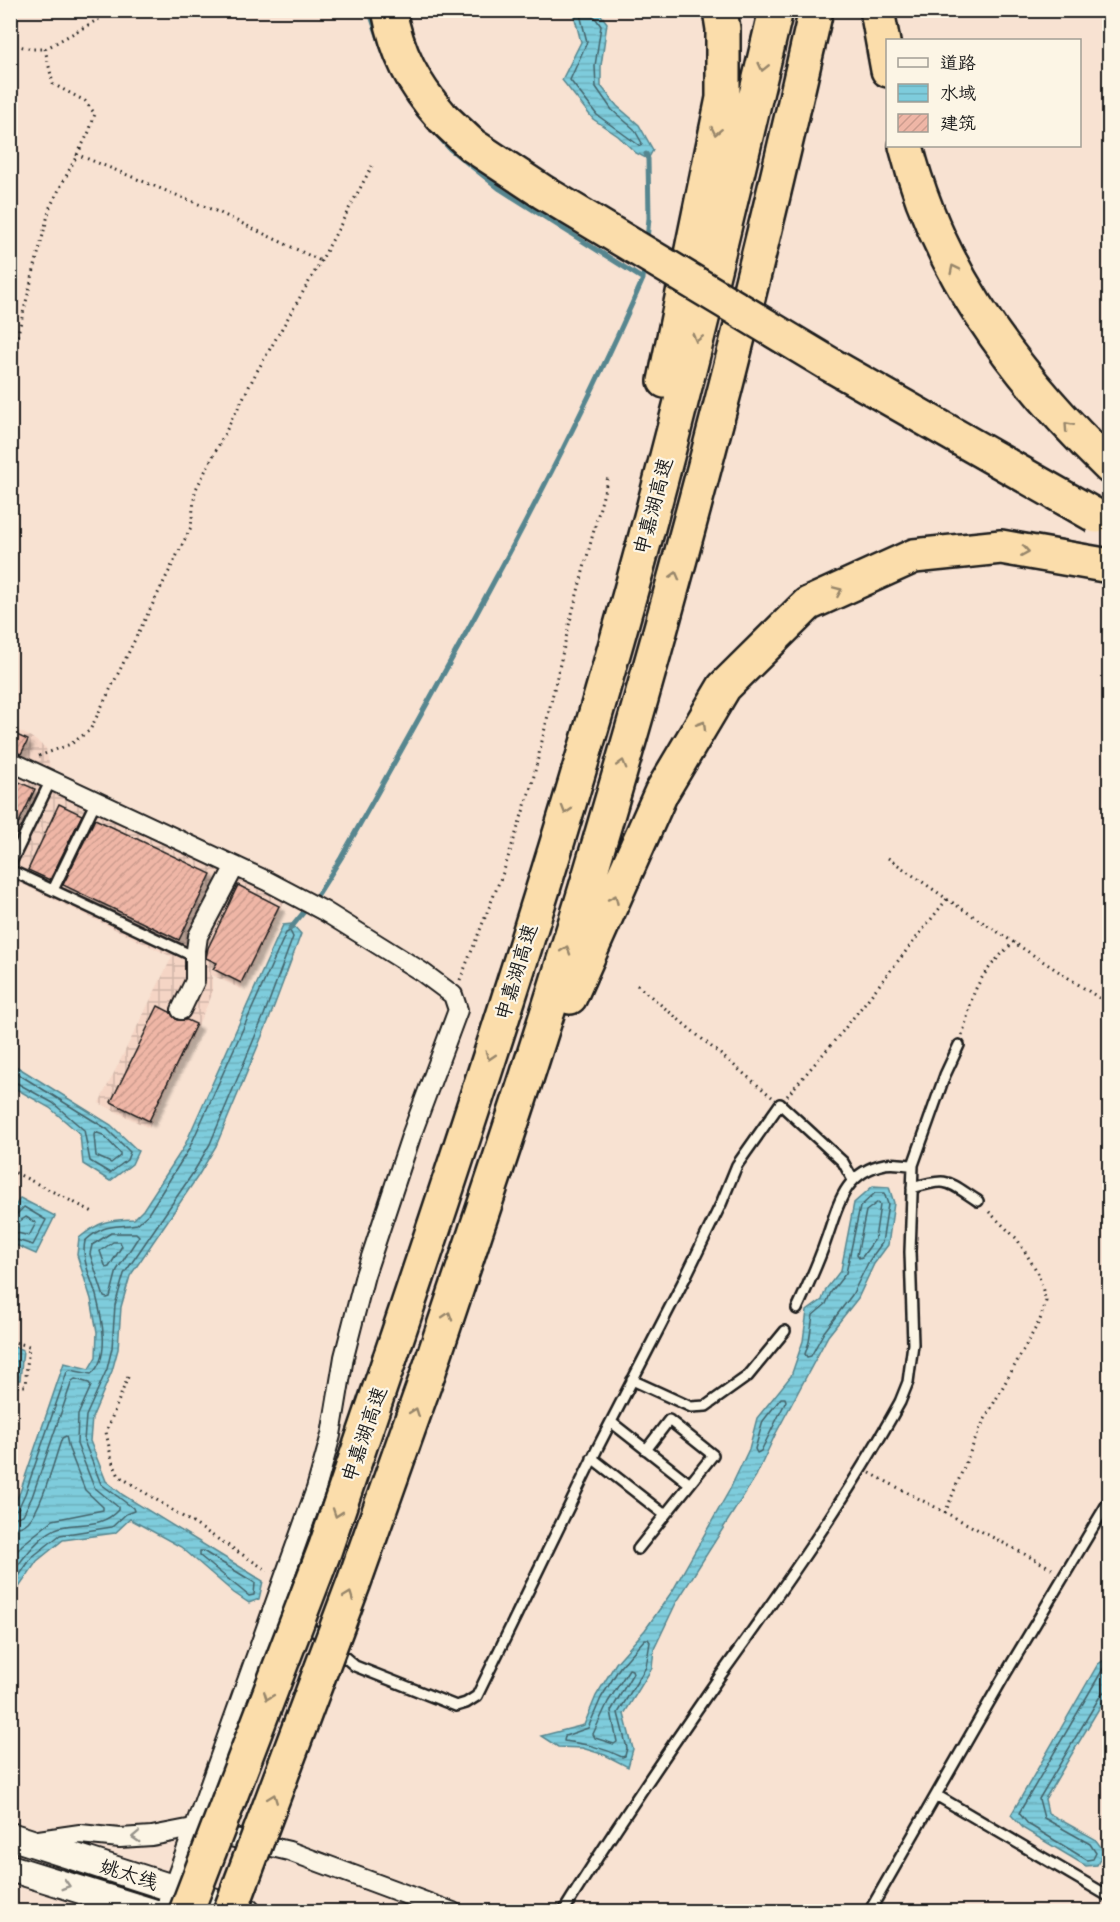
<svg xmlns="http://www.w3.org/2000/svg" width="1120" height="1922" font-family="'Patrick Hand','LXGW WenKai TC',sans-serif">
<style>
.industrial{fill:url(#industrial-grid)}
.water{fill:url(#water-rules);stroke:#57868f;stroke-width:1.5}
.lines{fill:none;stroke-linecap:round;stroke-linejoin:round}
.shore{stroke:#436269;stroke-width:1.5}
.stream{stroke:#57868f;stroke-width:5}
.building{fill:url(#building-hatch);stroke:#1c1c1c;stroke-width:1.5;filter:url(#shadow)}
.service-casing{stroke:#1c1c1c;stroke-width:14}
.minor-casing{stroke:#1c1c1c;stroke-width:22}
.secondary-casing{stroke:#1c1c1c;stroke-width:30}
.motorway-casing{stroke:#1c1c1c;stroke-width:38}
.path{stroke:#1c1c1c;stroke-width:3;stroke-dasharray:1.5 4.5;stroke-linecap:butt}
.service{stroke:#fcf5e5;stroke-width:9}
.minor{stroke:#fcf5e5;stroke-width:18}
.secondary{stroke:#fcf5e5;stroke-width:26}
.motorway{stroke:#fbddab;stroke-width:33}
.motorway-bridge-casing{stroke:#1c1c1c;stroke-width:38;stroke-linecap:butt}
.motorway-bridge{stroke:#fbddab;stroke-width:33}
.oneway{stroke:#97866b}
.oneway2{stroke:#97938b}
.labels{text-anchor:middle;stroke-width:4.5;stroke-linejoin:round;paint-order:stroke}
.street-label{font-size:20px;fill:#1c1c1c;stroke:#fcf5e5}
</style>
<defs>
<pattern id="industrial-grid" width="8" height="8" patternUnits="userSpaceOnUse" patternTransform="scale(1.5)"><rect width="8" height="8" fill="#f5d5c5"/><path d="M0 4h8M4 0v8" fill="none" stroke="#d1b6a9"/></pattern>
<pattern id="water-rules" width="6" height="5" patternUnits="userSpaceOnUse" patternTransform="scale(1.5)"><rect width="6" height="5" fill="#7eccdc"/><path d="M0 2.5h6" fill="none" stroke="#6cafbc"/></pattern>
<pattern id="building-hatch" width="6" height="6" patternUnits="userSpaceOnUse" patternTransform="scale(1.5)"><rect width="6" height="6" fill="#efb6a6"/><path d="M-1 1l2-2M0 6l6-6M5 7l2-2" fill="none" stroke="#cc9c8e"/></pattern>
<filter id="shadow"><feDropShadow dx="5.5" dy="5.5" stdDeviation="1.5" flood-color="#0004"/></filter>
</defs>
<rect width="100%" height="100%" fill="#f8e2d2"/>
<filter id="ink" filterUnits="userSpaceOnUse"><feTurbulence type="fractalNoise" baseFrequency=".0167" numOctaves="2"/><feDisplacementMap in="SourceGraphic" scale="12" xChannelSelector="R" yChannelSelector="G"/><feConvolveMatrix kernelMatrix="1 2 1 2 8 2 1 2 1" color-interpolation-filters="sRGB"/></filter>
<g filter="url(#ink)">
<path class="industrial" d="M11,727l20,10 15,11 4,21 242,117 -51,103 -29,-14v20l-63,133 -50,-25 73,-146 -154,-75 -7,14z"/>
<path class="water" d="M573,11h25l9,12 -6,43v20l16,20 22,19 14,25 -5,9 -12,-6 -18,-17 -25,-17 -31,-39 19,-38z
M292,924l9,10 -31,83 -54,129 -18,30 -68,100 -9,31 -3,42 -6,22 -20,47 -2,23 16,40 17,14 140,86 -4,18 -10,4 -15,-10 -53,-46 -51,-28 -15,14 -52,7 -26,21 -26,38v-88l9,-19 44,-129 25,6 7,-12 1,-25 -6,-33 -14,-44 2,-17c21,-17 28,-18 55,-19l9,-9 41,-63 99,-222z
M11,1063l100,62 27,26 -6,13 -22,17 -27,-17 -3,-30 -30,-26 -39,-22z
M873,1186l16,1 5,16 -6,42 -14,19 -16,34 -30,38 -53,99 -19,41 -80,127 -22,46 -2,19 -28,46 9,35 -5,18 -23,-12 -23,-7 -24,-1 -17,-11 43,-11 12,-29 20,-33 29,-33 28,-40 56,-99 20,-42 8,-31 34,-42 12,-35 4,-30 15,-11 4,-11 15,-19 13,-67z
M20,1198l35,18 -19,38 -25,-11v-29z
M11,1346l12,4 -3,30h-9z
M1109,1657v38h-2l-62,104 3,14 47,26 9,12 -7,14 -11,1 -62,-37 -13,-14 87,-151z"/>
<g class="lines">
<path class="shore" d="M579,10l8,32 -17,38 27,35 43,31 2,-3 -8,-14 -22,-19 -16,-23 -1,-21 6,-40 -7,-10 -1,-6
M10,1069l97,60 23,23 -3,8 -17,13 -20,-12 -6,-31 -31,-27 -38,-21 -5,-1
M95,1132l8,3 17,18v3l-9,7 -15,-7 -2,-21z
M875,1193h9l4,11 -6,39 -13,18 -17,34 -28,37 -13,24 -4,1 -2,-3 4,-12 4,-27 13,-11 5,-12 15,-19 14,-66z
M878,1202l2,3 -5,34 -13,18 -3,1 -2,-3 9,-44z
M10,1216l6,-1 8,-8 22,13 -13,25 -23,-7
M10,1224l7,-1 9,-6 10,6 -7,13 -19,-5
M111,1233h25l3,3 -22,34 -7,27 -3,1 -3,-1 -14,-43 2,-9z
M113,1242h7l2,4 -13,21 -3,1 -6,-17z
M781,1398h4l1,3 -25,50 -4,2 -2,-4 8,-28z
M10,1511l8,-2 7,-15 42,-122 3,-2 21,4c20,-16 11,-56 5,-79 -5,-18 -15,-35 -11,-54 20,-18 28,-13 52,-17l11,-10 41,-65 97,-216 4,-2 3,6 -29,78 -54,129 -17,29 -69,101 -9,31 -3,43 -5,21 -21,47 -2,25 17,43 32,24 1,3 -8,3 -14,13 -52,8 -28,22 -22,32
M10,1519l13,-4 9,-18 40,-116 3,-2 14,4 2,3 -13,29 -1,29 17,43 24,20v3c-16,18 -36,12 -57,17 -19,4 -40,34 -51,49
M10,1528c7,0 13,-1 18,-6 14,-13 27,-65 34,-84l4,-2 3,13 16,41 18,17v3l-50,10 -31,25 -12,15
M200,1551h3l52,32 -1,12 -5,1 -49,-40z
M645,1639h3l2,3 -4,25 -28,46 9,35 -2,8 -3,1c-20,-10 -37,-13 -58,-16l1,-5 23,-8 13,-30 19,-31z
M1110,1664l-7,5 -84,144 9,11 59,36 6,-1 3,-6 -6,-9 -46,-26 -5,-19 63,-106 8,-3
M629,1669l3,1 1,3 -22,38 6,31 -3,2 -19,-6 -2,-4 15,-32z"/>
<path class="stream" d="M369,10l16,46
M418,114l32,35 50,40 143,90
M646,154l2,5 1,59 -2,22
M290,929l27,-33 24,-38c106,-190 215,-380 302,-579l1,-12"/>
</g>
<path class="building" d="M10,732l18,8 -7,14 -11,-4z
M10,778l25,11 -25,52z
M59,804l23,11 -32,65 -22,-10z
M95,819l116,55 -32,66 -116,-55z
M238,885l41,21 -38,77 -28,-14 4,-6 -11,-5 2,-10z
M158,1006l12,6 7,8h10l9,4 -47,97 -38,-19z"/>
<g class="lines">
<g class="service-casing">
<path id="service" d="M10,865l41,-85
M10,870l185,87
M53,890l43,-89
M912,1188c37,-11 35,-7 66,13
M797,1309c10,-22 21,-45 29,-69 12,-33 17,-68 59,-76 8,-2 19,1 28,1
M632,1380l59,27 15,-1 42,-30 37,-45
M611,1422l79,62
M592,1458l73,57
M638,1549l75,-94 -44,-35 -23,30
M276,1598l79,68 101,40 10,-3 11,-7 121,-249 87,-169 36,-74 16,-39 43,-61 63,58 10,18
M936,1795l174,102
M563,1912c50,-81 103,-158 157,-236 64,-89 127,-178 180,-274l8,-20 5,-38 -3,-92 3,-87 32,-90 14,-30
M869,1912l134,-234 107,-179"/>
</g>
<g class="minor-casing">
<path id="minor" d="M10,761l257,120 57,30 98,61 31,23 5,15 -47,126 -46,139 -21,82 -13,78 -15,54 -152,423
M181,1010l14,-29v-24l3,-21 37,-70
M32,1841l48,-7 40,4 32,-2 41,-8 96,23 164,61"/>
</g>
<g class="secondary-casing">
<path id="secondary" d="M10,1836l237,76
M10,1868l142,44"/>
</g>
<g class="motorway-casing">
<path id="motorway" d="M389,10c8,43 24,74 53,107
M877,10l11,60
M906,146c31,126 111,232 204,321
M665,381l58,-283v-69l-3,-19
M570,997l91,-204 63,-106 84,-83 106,-48 87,-9 109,19
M390,1358c94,-278 185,-558 261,-841 45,-168 85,-337 125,-507
M429,1371c56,-168 114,-337 164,-507 84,-282 159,-567 223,-854"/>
</g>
<path class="path" d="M10,44l22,5h13l70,-39
M76,154l142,58 103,49
M10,365l40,-158 39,-75 6,-18 -10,-13 -32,-17 -8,-35
M39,756l32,-12 19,-14 101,-203 4,-36 61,-118 65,-112 51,-95
M888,858l59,41 163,106
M460,980l44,-110 28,-86 37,-159 39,-148
M637,985l135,112
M962,1035c5,-14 7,-29 12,-42 8,-20 25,-37 41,-52
M787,1096l55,-64 105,-133
M10,1170l83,42
M10,1341l19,5 -4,40h-15
M128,1377l-22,55 6,29 7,15 149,95
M870,1473l183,96
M945,1513l35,-85 60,-108 6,-19 -8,-28 -21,-34 -31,-30"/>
<use href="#service" class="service"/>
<use href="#minor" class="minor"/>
<use href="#secondary" class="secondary"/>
<use href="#motorway" class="motorway"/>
<g class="motorway-bridge-casing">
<path id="motorway-bridge" d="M442,117l30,28 71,47 288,173 265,151
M186,1912l139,-363 65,-191
M230,1912l124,-330 75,-211"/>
</g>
<use href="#motorway-bridge" class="motorway-bridge"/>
</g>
<defs><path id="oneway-chevron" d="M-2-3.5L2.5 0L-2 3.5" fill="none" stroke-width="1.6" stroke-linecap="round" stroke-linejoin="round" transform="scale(1.5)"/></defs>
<g class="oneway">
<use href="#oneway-chevron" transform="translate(763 67) rotate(103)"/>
<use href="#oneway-chevron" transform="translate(716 131) rotate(102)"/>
<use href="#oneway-chevron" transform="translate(954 269) rotate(-116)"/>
<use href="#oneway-chevron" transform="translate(697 338) rotate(104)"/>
<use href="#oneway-chevron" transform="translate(1068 426) rotate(-132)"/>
<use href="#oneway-chevron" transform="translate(1025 551) rotate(9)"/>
<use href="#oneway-chevron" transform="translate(675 576) rotate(-75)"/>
<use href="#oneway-chevron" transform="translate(838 591) rotate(-24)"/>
<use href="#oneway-chevron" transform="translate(702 725) rotate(-59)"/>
<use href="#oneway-chevron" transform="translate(622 764) rotate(-74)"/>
<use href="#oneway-chevron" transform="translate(566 810) rotate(107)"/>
<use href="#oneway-chevron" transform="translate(614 899) rotate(-66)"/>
<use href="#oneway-chevron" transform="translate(566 950) rotate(-72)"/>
<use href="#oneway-chevron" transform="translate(490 1056) rotate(107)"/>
<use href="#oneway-chevron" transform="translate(448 1316) rotate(-72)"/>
<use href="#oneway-chevron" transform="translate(415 1412) rotate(-70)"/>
<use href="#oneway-chevron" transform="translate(337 1513) rotate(109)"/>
<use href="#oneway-chevron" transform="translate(349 1596) rotate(-69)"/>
<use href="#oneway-chevron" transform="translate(268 1696) rotate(111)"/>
<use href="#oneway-chevron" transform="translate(273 1798) rotate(-69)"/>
</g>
<g class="oneway2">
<use href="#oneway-chevron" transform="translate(136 1837) rotate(177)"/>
<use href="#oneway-chevron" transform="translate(66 1885) rotate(17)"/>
</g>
</g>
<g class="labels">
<g class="street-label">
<text transform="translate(653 506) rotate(-75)" y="7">申嘉湖高速</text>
<text transform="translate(516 972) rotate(-73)" y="7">申嘉湖高速</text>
<text transform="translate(364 1434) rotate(-71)" y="7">申嘉湖高速</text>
<text transform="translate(129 1874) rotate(18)" y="7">姚太线</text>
</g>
</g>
<rect width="1120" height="1922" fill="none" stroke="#fcf5e5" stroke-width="36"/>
<rect x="18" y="18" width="1084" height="1886" fill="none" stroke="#1c1c1c" stroke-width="2" filter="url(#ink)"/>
<rect x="886" y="39" width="195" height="108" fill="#fcf5e5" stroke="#a29e95" stroke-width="1.5"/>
<rect x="898" y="58" width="30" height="9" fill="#fcf5e5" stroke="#a29e95" stroke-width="1.5"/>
<text x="940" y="69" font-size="18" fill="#1c1c1c">道路</text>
<rect x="898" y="84" width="30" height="18" fill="url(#water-rules)" stroke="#a29e95" stroke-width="1.5"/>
<text x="940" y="99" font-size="18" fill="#1c1c1c">水域</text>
<rect x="898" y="114" width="30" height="18" fill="url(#building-hatch)" stroke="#a29e95" stroke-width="1.5"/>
<text x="940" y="129" font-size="18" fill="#1c1c1c">建筑</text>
</svg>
